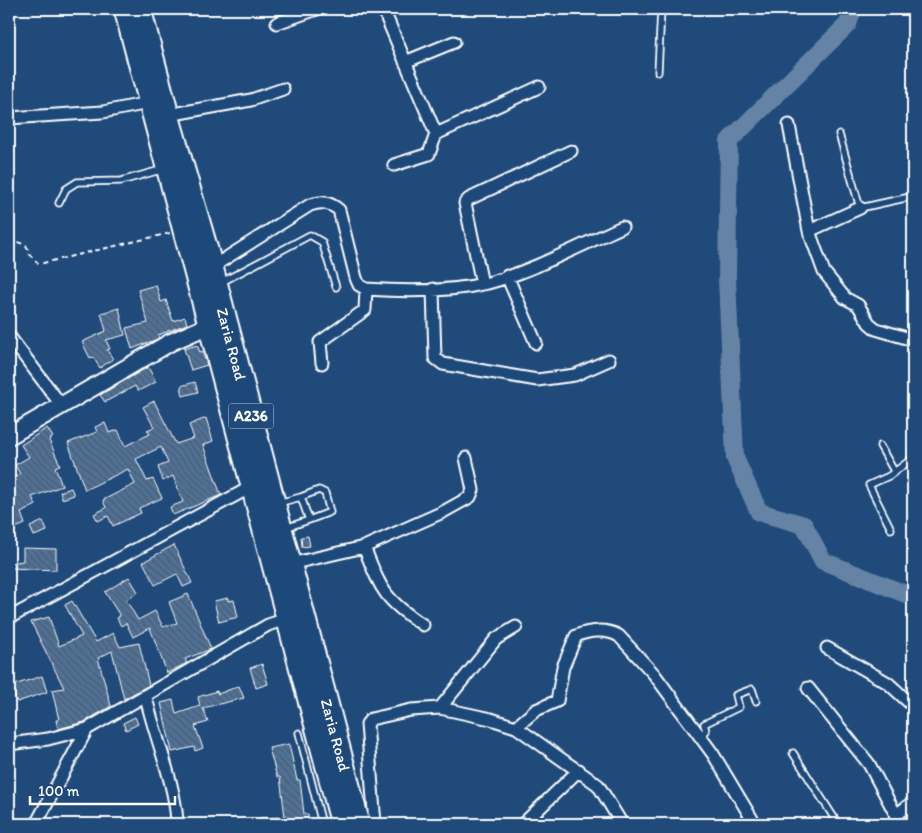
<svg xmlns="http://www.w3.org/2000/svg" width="922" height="833" font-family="Itim,sans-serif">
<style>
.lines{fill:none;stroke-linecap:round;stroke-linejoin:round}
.river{stroke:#6583a4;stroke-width:18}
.building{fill:url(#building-back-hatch);stroke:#fff}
.lane-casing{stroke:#fff;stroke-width:9}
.street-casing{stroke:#fff;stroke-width:15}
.secondary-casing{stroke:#fff;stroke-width:20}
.highway-casing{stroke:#fff;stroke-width:25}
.path{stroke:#fff;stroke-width:2;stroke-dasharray:5 4;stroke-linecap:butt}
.lane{stroke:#1f4a7a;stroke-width:5.5}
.street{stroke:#1f4a7a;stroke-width:11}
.secondary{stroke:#1f4a7a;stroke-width:16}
.highway{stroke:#1f4a7a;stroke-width:21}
.labels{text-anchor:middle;stroke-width:4.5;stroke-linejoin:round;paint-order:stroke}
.shield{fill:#1f4a7a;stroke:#bcc9d7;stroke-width:1}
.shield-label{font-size:15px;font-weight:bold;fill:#fff}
.street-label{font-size:16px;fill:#fff;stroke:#1f4a7a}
</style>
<defs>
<pattern id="building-back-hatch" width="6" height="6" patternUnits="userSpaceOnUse" patternTransform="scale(1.25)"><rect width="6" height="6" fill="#507197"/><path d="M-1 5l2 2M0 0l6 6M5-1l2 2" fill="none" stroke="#4e5b6a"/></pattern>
</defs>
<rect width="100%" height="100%" fill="#1f4a7a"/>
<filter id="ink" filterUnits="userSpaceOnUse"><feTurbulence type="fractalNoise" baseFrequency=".02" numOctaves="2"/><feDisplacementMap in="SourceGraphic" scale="10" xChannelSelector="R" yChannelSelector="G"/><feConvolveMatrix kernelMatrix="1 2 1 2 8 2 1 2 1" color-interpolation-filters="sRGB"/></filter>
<g filter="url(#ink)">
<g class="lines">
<path class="river" d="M853,9l-5,15 -119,117 -2,137 8,180 24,54 45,13 19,36 90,36"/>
</g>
<path class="building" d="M156,285l5,17 5,-2 7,21 12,-4 2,7 -29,11 1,3 -4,2 -23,9 -6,-21 22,-5 -10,-33z
M119,308l6,27 -19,5 4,9 -3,1 6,9 -13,9 -7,-11 -3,1 -8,-16 24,-11 -5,-18z
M197,345l3,7 2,-1 5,14 -16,5 -7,-21z
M148,367l8,15 -18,9 -3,-5 -30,16 -5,-7z
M195,382l3,10 -15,4 -2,-10z
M154,401l22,43 18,-6 -5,-13 17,-7 7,23 -10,4 18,50 -48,20 -3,-8 13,-5 -10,-26 -10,5 -5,-14 10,-4 -7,-16 -25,12 11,22 6,-2 9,19 -23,10 2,5 -28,13 -5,-10 -10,5 -4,-7 12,-6 -3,-8 32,-16 -7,-15 -43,21 -17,-47 29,-11 -2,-5 10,-4 4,10 9,-3 7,16 25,-12 -3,-4 7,-3 -11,-20z
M47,428l6,9 -4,3 11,25 -5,2 7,19 -30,11 4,8 -15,8 4,11 -12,5 -4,-8v-41l11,-6 -5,-9 14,-8 -8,-12z
M71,488l3,7 -12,4 -2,-7z
M43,521l4,10 -13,5 -4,-9z
M308,536l2,10 -8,1 -1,-10z
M174,545l18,38 -9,4 -6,-13 -22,11 -12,-23z
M23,548l33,1v21l-47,-2v-5l14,-2z
M129,577l9,15 -12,8 12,20 17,-9 8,16 14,-4 -8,-21 19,-8 23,55 -26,10 2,4 -20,10 -17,-45 -17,9 -7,-14 -5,3 -4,-8 3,-2 -15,-24z
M228,598v3l6,-1 4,17 -19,5 -5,-21z
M72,601l24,41 17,-9 7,14 19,-4 10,42 -25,14 -12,-48 -14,7 13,48 -27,16 -26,7 -2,-9h3l-7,-30 12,-2 -33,-66 18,-5 10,29 23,-10 -17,-31z
M262,664l6,20 -12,4 -6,-20z
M42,676l5,16 -30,10 -6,-16z
M239,686l5,12 -41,10 5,14 -13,4 8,22 -8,3 -1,-4 -22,5 -11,-49 12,-3 3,14 24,-8 -2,-9 19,-6 1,3z
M135,717l3,7 -12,6 -3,-7z
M289,744l8,36h3l4,34h4l1,10h-48l-1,-6 25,-1 -5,-40h-3l-8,-29z"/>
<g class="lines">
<g class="lane-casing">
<path id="lane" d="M658,72l3,-63
M839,134l21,74 50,-11
M59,203l7,-14 11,-7 44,-1 43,-12
M220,283l90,-48 12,7 14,45
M880,446l14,25
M301,497l18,-7 6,3 5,19 -21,8
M278,503l23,-6 8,23 -24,8
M891,529l-22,-44 20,-9 24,-18
M299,733l23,91
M699,736l7,-5 -2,-7 35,-17 -3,-12 16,-6 4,12
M793,753l45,71"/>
</g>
<g class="street-casing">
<path id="street" d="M383,9l53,125 103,-47
M277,23l40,-14
M405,62l49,-20
M168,115l83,-15 32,-11
M9,118l94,-6 46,-9
M789,125l20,106 15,41 21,26 13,7 11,18 7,6 37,11
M394,165l35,-11 7,-20
M809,231l51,-23
M212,267l98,-62c12,-4 19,-3 29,5l17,68 3,7 7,4c40,3 84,3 122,-6 42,-11 93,-38 134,-56
M507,276l29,67
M482,284l-17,-81 4,-4 102,-48
M433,289l2,69 8,6 94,16 38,-5 34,-15
M9,336l53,70
M322,363l-2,-21 45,-32 1,-21
M364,547c17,42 19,52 59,78
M290,564l74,-17 79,-35 27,-15 3,-7 -7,-32
M9,618l242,-131
M827,648l61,35 25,23
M808,688l61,76 27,51
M146,697c9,41 28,82 31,124l-2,3
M440,708l56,-69 20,-12
M516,727l20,-17 21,-9 6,-34 13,-31c13,-6 31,-7 43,0l35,38 59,80 42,70
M9,744l39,-5 39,-10 181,-104 18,-6
M36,824l51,-95
M375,824l-8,-100 4,-5 40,-9 29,-2 51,11 25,8 82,58 24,39
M523,824l56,-54
M894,824l2,-9 17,-13"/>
</g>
<g class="secondary-casing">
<path id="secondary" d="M9,436l162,-94 39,-17"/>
</g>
<g class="highway-casing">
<path id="highway" d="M125,9l217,815
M140,9l28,106 44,152 147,557"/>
</g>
<path class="path" d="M9,239l17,6 4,10 9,9 131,-31"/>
<use href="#lane" class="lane"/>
<use href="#street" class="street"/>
<use href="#secondary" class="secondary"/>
<use href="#highway" class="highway"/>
</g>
</g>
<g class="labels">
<rect class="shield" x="228.5" y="403.5" width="45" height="25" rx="4"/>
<g class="shield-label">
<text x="251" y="421">A236</text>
</g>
<g class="street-label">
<text transform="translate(232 344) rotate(75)" y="6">Zaria Road</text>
<text transform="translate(336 735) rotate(75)" y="6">Zaria Road</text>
</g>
</g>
<rect width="922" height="833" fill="none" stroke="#1f4a7a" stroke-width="30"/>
<rect x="15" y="15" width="892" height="803" fill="none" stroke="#fff" stroke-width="2" filter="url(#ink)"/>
<path d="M30 796v8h145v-8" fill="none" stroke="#ffffff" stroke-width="2.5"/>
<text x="38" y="796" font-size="15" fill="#ffffff" stroke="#1f4a7a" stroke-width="4" paint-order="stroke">100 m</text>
</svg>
